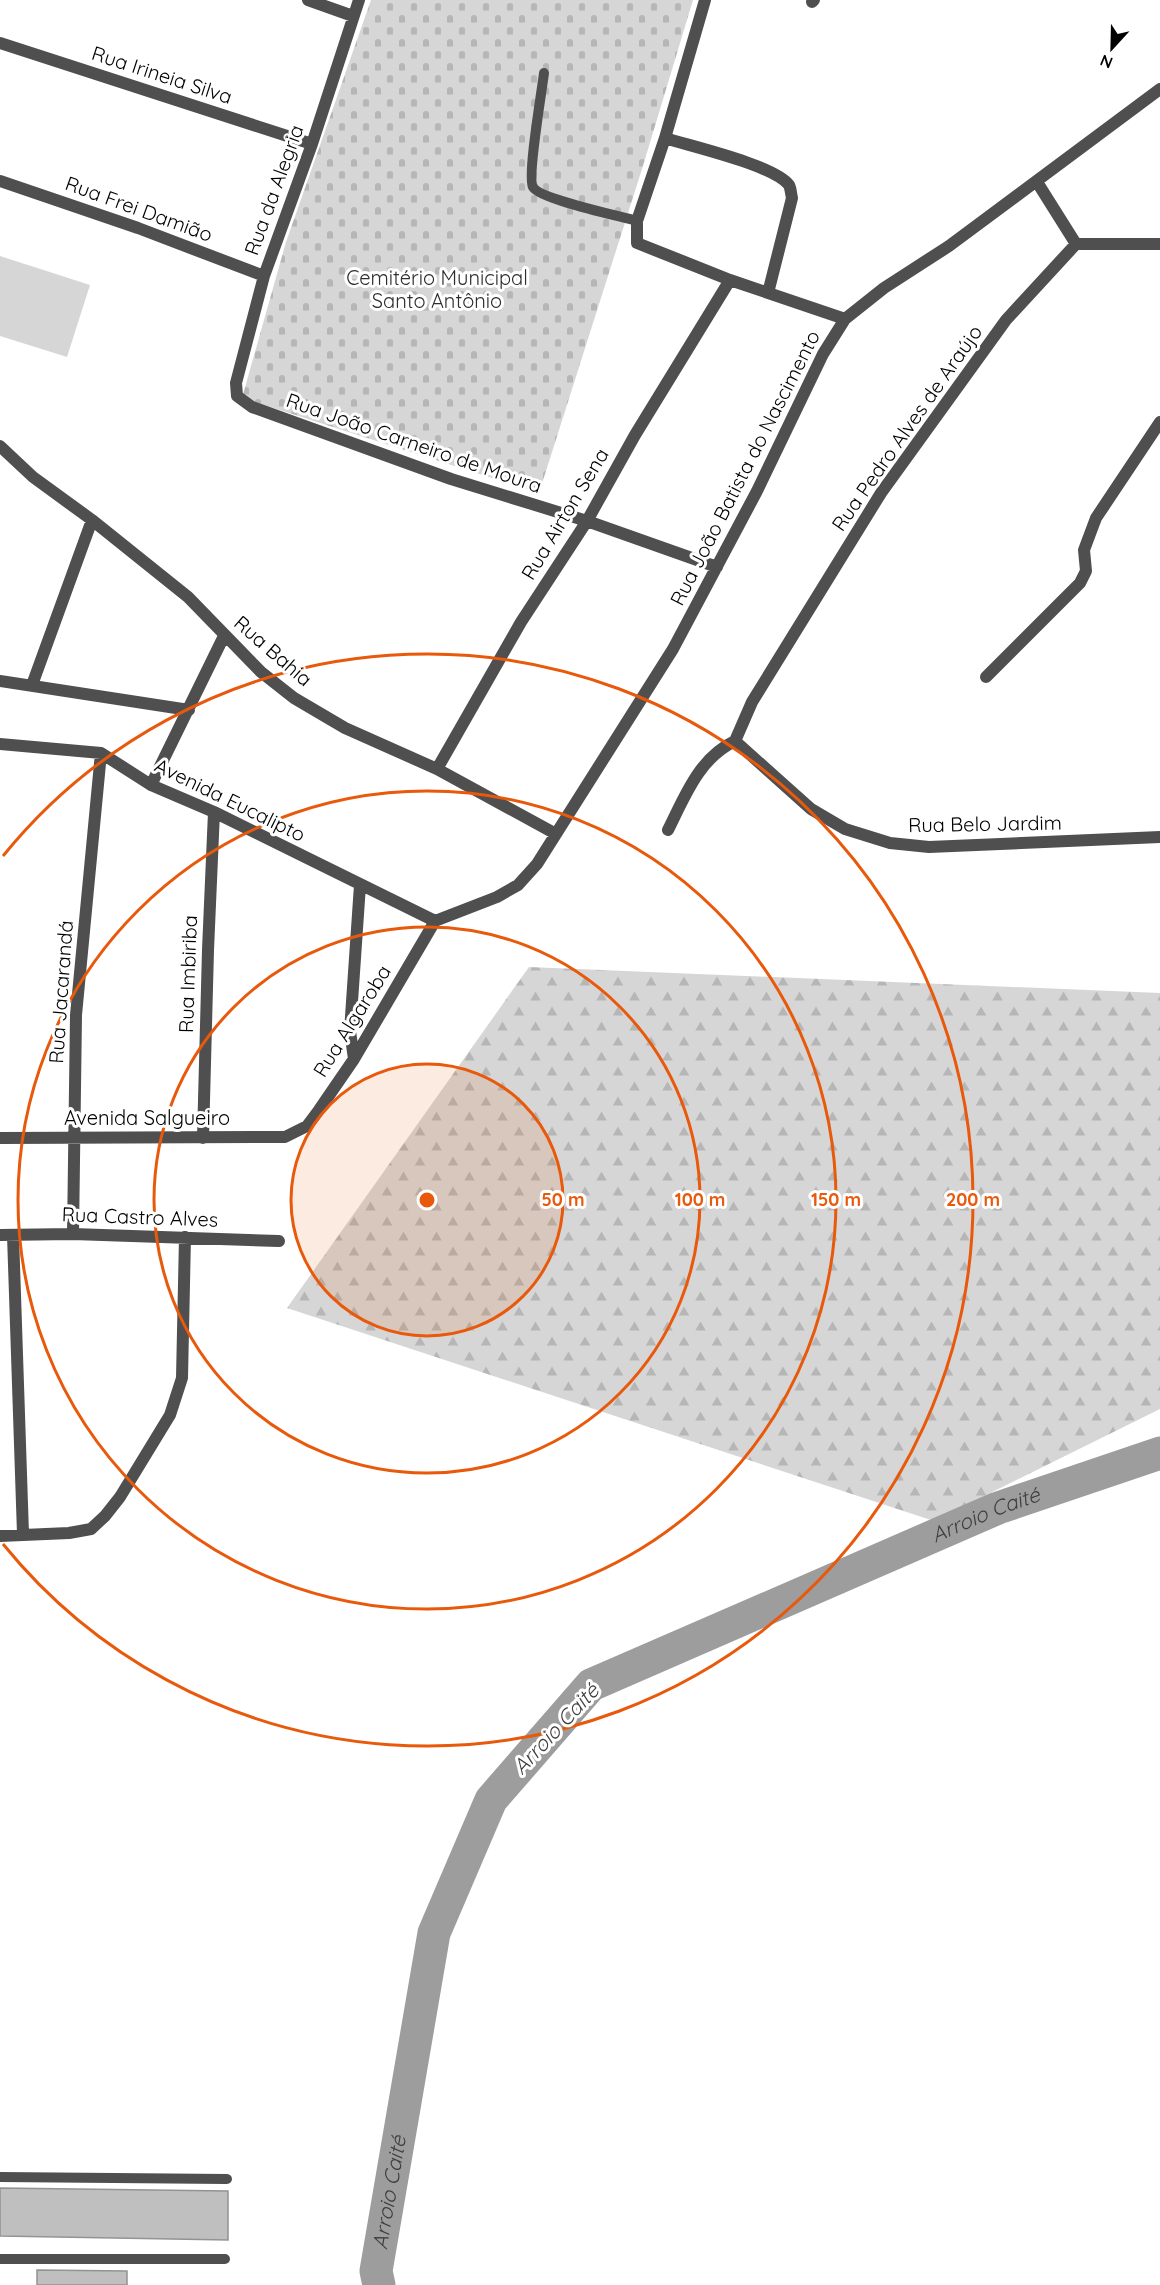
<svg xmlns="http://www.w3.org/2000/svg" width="1160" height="2285" font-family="Quicksand,sans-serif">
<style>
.forest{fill:url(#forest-firs)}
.cemetery{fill:url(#cemetery-stones)}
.pitch{fill:#d6d6d6}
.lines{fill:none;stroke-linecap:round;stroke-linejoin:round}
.river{stroke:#9d9d9d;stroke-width:33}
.building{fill:#bfbfbf;stroke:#939393;stroke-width:1.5}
.lane{stroke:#4f4f4f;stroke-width:10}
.street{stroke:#4f4f4f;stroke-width:12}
.ring{fill:none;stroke:#e8590c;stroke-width:3}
.labels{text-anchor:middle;stroke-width:6;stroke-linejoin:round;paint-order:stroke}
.street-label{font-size:20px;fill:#000;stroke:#fff}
.park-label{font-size:20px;fill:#2d2d2d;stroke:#fff}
.water-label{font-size:21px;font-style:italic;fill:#3e3e3e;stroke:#fff}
.centre{fill:#e8590c;stroke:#fff;stroke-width:3}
.ring-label{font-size:18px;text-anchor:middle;font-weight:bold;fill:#e8590c;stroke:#fff;stroke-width:6;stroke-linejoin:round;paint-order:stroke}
</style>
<defs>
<pattern id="forest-firs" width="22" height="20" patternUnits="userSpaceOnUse" patternTransform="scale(1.5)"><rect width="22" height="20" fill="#d6d6d6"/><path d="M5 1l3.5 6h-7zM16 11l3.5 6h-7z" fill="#b6b6b6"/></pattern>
<pattern id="cemetery-stones" width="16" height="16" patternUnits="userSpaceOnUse" patternTransform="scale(1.5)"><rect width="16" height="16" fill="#d6d6d6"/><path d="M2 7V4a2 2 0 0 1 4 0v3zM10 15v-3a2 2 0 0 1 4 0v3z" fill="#b6b6b6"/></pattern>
</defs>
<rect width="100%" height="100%" fill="#fff"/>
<path class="forest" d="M529,967l631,26v416l-226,112 -647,-213z"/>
<path class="cemetery" d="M371,0h322l-51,169 -103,324 -297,-95 44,-156z"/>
<path class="pitch" d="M0,256l90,29 -23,72 -67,-21z"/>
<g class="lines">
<path class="river" id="s1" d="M379,2285l-3,-14 58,-338 57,-133 100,-115 407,-177 162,-55"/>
</g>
<path class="building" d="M0,2188l228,3v49l-228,-4z
M37,2270l90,1v14h-90z"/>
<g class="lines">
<path class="lane" d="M544,73c-2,17 -17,105 -11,114 6,12 87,29 104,34
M0,2177l227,2
M0,2259h225"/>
<path class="street" d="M308,0l45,16
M359,0l-47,144 -48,132 -28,107 1,13 15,11 199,72 136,42 130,46
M705,0l-40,138 -28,83v22l93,37 115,39
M812,2l2,-2
M0,43l312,101
M665,138c25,8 109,27 124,47 2,4 2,9 3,13l-24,95
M0,181l138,47 126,48
M1037,182l39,62
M0,446l33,31 59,43 96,77 73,75 33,26 51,30 92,41 119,65
M986,677l94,-94 6,-12 -2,-21 12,-32 64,-96
M0,681l189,29
M32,685l60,-165
M735,741l17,-39 129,-209 125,-173 70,-76h84
M735,741l76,68 34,20 45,14 39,4 231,-10
M0,744l101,9 50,32 63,27 221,109
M437,769l84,-147 66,-101 48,-86 95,-155
M151,785l73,-149
M668,830c17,-34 31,-72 67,-89
M435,921l62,-24 21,-12 19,-21 136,-215 84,-158 66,-137 22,-35 39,-31 65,-42 211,-157
M354,1059l-4,-28 10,-146
M0,1138l285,-1 22,-11 12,-16 35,-51 81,-138
M203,1138l5,-188 6,-138
M73,1234l3,-219 25,-262
M0,1235l73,-1 206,7
M13,1235l10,299
M0,1536l69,-3 22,-4 14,-13 15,-19 50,-82 12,-37 3,-141"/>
</g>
<circle cx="427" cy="1200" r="136" fill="#e8590c" fill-opacity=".12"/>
<g class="ring">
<circle cx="427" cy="1200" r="136"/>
<circle cx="427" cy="1200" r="273"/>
<circle cx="427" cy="1200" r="409"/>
<path d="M3 856A546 546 0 1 1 3 1544"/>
</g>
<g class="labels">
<g class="street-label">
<text transform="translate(162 75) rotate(18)" y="7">Rua Irineia Silva</text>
<text transform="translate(274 190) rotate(-70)" y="7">Rua da Alegria</text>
<text transform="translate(139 209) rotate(20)" y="7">Rua Frei Damião</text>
<text transform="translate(907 428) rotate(-55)" y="7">Rua Pedro Alves de Araújo</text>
<text transform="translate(414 443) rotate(19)" y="7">Rua João Carneiro de Moura</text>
<text transform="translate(745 468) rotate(-63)" y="7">Rua João Batista do Nascimento</text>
<text transform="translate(565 514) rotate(-59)" y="7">Rua Airton Sena</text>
<text transform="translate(273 651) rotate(41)" y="7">Rua Bahia</text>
<text transform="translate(230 800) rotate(26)" y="7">Avenida Eucalipto</text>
<text transform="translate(985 824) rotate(-1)" y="7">Rua Belo Jardim</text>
<text transform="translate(188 974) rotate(-88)" y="7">Rua Imbiriba</text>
<text transform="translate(61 992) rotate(-86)" y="7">Rua Jacarandá</text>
<text transform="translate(352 1021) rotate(-58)" y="7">Rua Algaroba</text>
<text x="147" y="1125">Avenida Salgueiro</text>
<text transform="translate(140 1217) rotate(2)" y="7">Rua Castro Alves</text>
</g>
<g class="park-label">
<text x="437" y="285">Cemitério Municipal<tspan x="437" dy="23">Santo Antônio</tspan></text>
</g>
<g class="water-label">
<text dy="7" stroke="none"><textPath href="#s1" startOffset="1084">Arroio Caité</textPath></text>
<text transform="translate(556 1729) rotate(-47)" y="7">Arroio Caité</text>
<text dy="7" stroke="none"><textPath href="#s1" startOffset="94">Arroio Caité</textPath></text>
</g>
</g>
<circle cx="427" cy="1200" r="9" class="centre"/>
<g class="ring-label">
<text x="563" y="1206">50 m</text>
<text x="700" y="1206">100 m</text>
<text x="836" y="1206">150 m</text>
<text x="973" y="1206">200 m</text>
</g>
<g transform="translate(1112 48) rotate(202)" stroke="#ffffff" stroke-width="4.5" paint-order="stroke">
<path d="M0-4.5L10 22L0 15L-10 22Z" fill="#000000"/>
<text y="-9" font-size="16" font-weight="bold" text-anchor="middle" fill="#000000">N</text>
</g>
</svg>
